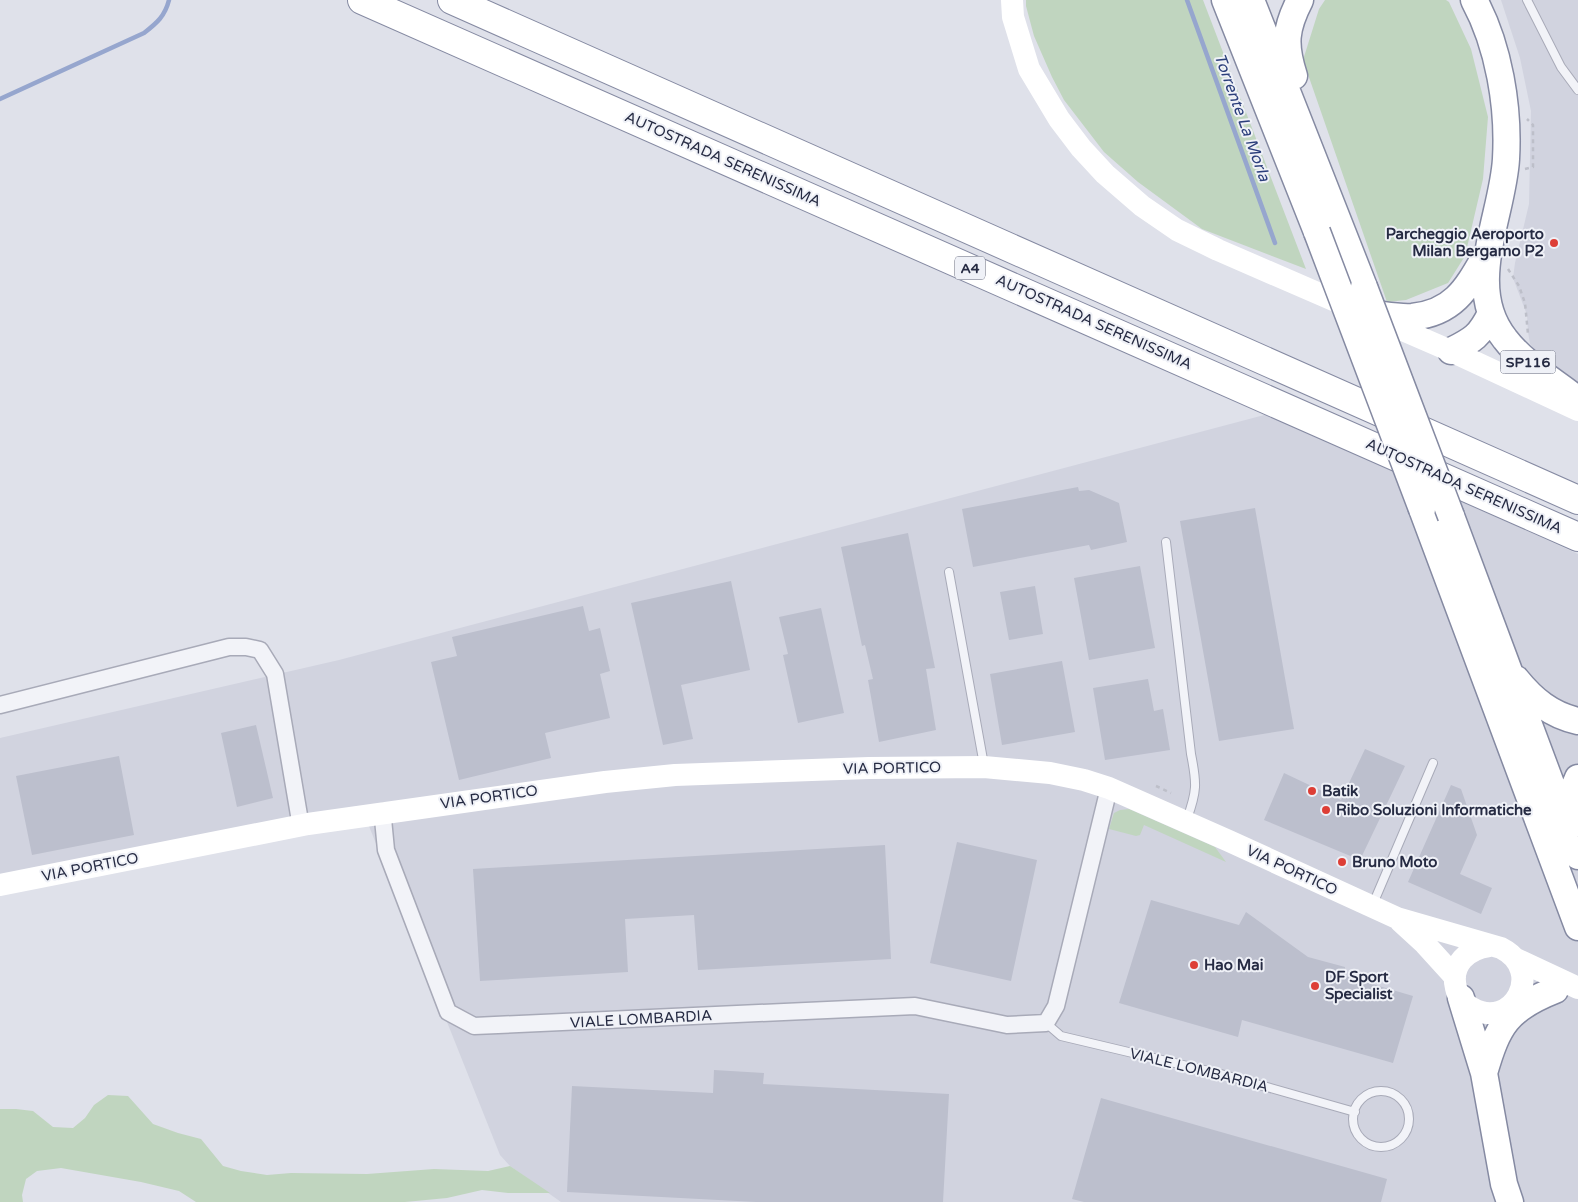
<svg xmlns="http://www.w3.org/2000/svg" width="1578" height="1202" font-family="'Varela Round',sans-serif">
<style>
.built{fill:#d1d3df}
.green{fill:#c0d5bf}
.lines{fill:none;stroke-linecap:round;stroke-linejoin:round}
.stream{stroke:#96a6ce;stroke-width:4.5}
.building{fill:#bcbfcd}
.service-casing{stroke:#a8aab8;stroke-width:10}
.minor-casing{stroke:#a8aab8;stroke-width:19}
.trunk-casing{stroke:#858aa2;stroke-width:29}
.motorway-casing{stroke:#858aa2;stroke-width:30}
.path{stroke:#bdbfc9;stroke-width:2.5;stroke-dasharray:4 4;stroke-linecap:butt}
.service{stroke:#f2f3f8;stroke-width:8}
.minor{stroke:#f2f3f8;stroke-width:16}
.secondary{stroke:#fff;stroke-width:22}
.trunk{stroke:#fff;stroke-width:26}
.motorway{stroke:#fff;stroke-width:28}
.trunk-bridge-casing{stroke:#858aa2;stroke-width:29;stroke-linecap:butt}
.trunk-bridge{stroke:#fff;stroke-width:26}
.poi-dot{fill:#dd3e36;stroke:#eff1f7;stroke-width:2}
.labels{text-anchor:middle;stroke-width:4;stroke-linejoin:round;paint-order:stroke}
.shield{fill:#eff1f7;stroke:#626679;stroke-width:1}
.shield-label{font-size:14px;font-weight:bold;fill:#262b43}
.street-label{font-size:15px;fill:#262b43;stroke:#eff1f7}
.poi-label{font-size:15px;font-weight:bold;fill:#262b43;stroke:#eff1f7;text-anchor:start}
.water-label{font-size:16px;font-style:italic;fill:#2b3f7b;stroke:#eff1f7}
</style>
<rect width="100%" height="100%" fill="#dfe1ea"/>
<path class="built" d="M1501,0h77v385l-34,-23 -14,-18 -2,-12 -1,-17 -14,-37 2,-15 14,-59 2,-93 -11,-53z
M1268,414l310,140v648h-1017l-51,-36 -10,-11 -139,-349 -361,70v-138l339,-78z"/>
<path class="green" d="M1026,0h177l103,269 -104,-40 -64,-47 -34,-30 -40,-52 -12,-23 -18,-41 -8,-30z
M1325,0h121l3,2 22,47 17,68 -5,62 -18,77 -17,27 -42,17 -19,2 -84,-242 16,-51z
M1129,809l86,38 11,15 -82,-37 -4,10 -4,1 -27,-7 5,-16 6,-3z
M108,1095l20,1 25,28 25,9 23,6 22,27 18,5 26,4 24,-2 76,1 67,-5 54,2 22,-5 40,27h-42l-26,-3 -35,8 -42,4h-209l-17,-11 -38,-9 -80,-14 -24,3 -11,8 -4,16 1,7h-23v-93h16l17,2 20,16 20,1 12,-10 9,-13z"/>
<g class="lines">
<path class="stream" d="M1187,0l88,243
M0,99l144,-66c13,-10 21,-17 25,-33"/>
</g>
<path class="building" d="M1078,487l1,4 10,-1 30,13 8,39 -36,8 -2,-5 -116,22 -11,-58z
M1255,508l39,221 -75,12 -39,-220z
M908,533l27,135 -9,1 10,61 -57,12 -11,-62 5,-1 -8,-34 -3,1 -21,-99z
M1140,566l15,82 -66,12 -15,-82z
M731,581l19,89 -69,15 12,54 -30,6 -32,-142z
M1035,586l8,48 -34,6 -9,-48z
M583,606l6,25 11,-3 10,43 -10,3 10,44 -65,15 6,25 -92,22 -28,-118 26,-6 -5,-19z
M821,608l23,105 -46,10 -15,-68 5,-1 -9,-37z
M1062,661l13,71 -73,13 -12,-71z
M1148,679l6,32 9,-2 7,41 -65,10 -12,-72z
M256,725l17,73 -36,9 -16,-74z
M1365,749l40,17 -45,94 -96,-40 20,-47 57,27z
M119,756l15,79 -102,20 -16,-79z
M1451,785l10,4 16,46 -17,39 32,14 -11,26 -73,-32z
M957,842l80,18 -26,121 -81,-18z
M885,845l6,114 -193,11 -4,-55 -69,4 3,53 -148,9 -7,-112z
M1151,900l88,25 7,-13 62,45 37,10v9l68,20 -20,67 -151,-43 -4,17 -119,-34z
M714,1070l50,3 -1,11 186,10 -6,108h-187l-189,-10 5,-106 141,7z
M1101,1098l286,81 -6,23h-297l-12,-3z"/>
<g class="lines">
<g class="service-casing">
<path id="service" d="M1527,0l34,67 17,23
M1166,542l25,212c6,30 6,37 -4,65
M949,572l35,193
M1373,904l60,-141
M1046,1023l15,13 160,38 134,38
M1353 1119a28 28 0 1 1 56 0a28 28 0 1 1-56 0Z"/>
</g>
<g class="minor-casing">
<path id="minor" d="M0,705l229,-58h17l14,3 15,24 25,147 8,3
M384,812l-1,7 3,31 62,162 26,14 441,-20 92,19 39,-2 10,-17 53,-218"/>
</g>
<g class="trunk-casing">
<path id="trunk" d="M1225,0l92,232
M1251,0l113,287
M1474,0c25,46 35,107 32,159 -3,56 -43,128 -1,180 19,25 49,42 73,61
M1294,76c-10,-31 -9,-47 6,-76
M1365,313c15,1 32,5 47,4 42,-4 55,-29 74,-62
M1451,351c22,-11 29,-15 40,-38
M1422,509l156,418
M1451,516l127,340
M1516,679c17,21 35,36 62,42
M1573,824v-34l5,-12
M1461,998l23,75 20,111 6,18
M1484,1073c14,-48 23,-64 71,-83"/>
</g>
<g class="motorway-casing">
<path id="motorway" d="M362,0l1216,537
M452,0l1126,500"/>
</g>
<path class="path" d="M1525,169l8,-2v-42l-6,-6
M1508,269l11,17 6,17 3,31
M1156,786l15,7"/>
<use href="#service" class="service"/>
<use href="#minor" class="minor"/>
<path class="secondary" d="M1012,0l1,17 16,52 30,50 22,29 24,26 37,32 35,24 41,20 233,101 127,59
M0,885l308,-61 297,-42 70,-7 194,-7 115,-1 66,6 34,7 25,8 120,53 168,77 104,30c45,23 11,83 -29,60 -8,-4 -14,-11 -16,-20 -6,-24 12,-39 33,-42
M1401,922l24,22 30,33
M1516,959l62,29"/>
<use href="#trunk" class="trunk"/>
<use href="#motorway" class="motorway"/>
<g class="trunk-bridge-casing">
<path id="trunk-bridge" d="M1317,232l105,277
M1364,287l87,229"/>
</g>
<use href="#trunk-bridge" class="trunk-bridge"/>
</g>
<g class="poi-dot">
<circle cx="1554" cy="243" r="5"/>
<circle cx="1312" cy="791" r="5"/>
<circle cx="1326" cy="810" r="5"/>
<circle cx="1342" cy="862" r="5"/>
<circle cx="1194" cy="965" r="5"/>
<circle cx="1315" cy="986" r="5"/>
</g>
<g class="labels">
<g class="shield">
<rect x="955" y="256.5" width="30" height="23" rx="4"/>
<rect x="1500.5" y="350.5" width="55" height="23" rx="4"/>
</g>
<g class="shield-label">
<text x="970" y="273">A4</text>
<text x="1528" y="367">SP116</text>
</g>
<g class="street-label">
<text transform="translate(723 159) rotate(24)" y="5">AUTOSTRADA SERENISSIMA</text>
<text transform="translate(1094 322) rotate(24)" y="5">AUTOSTRADA SERENISSIMA</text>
<text transform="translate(1464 486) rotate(24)" y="5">AUTOSTRADA SERENISSIMA</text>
<text transform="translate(892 768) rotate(-1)" y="5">VIA PORTICO</text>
<text transform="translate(489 797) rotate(-8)" y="5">VIA PORTICO</text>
<text transform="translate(90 867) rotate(-11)" y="5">VIA PORTICO</text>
<text transform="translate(1292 870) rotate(25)" y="5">VIA PORTICO</text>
<text transform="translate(641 1019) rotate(-3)" y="5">VIALE LOMBARDIA</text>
<text transform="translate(1199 1070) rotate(14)" y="5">VIALE LOMBARDIA</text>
</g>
<g class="poi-label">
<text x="1544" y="239" text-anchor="end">Parcheggio Aeroporto<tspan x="1544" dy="17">Milan Bergamo P2</tspan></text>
<text x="1322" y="796">Batik</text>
<text x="1336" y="815">Ribo Soluzioni Informatiche</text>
<text x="1352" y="867">Bruno Moto</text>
<text x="1204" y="970">Hao Mai</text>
<text x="1325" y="982">DF Sport<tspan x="1325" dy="17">Specialist</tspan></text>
</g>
<g class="water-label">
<text transform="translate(1243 117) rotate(70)" y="6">Torrente La Morla</text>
</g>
</g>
</svg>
